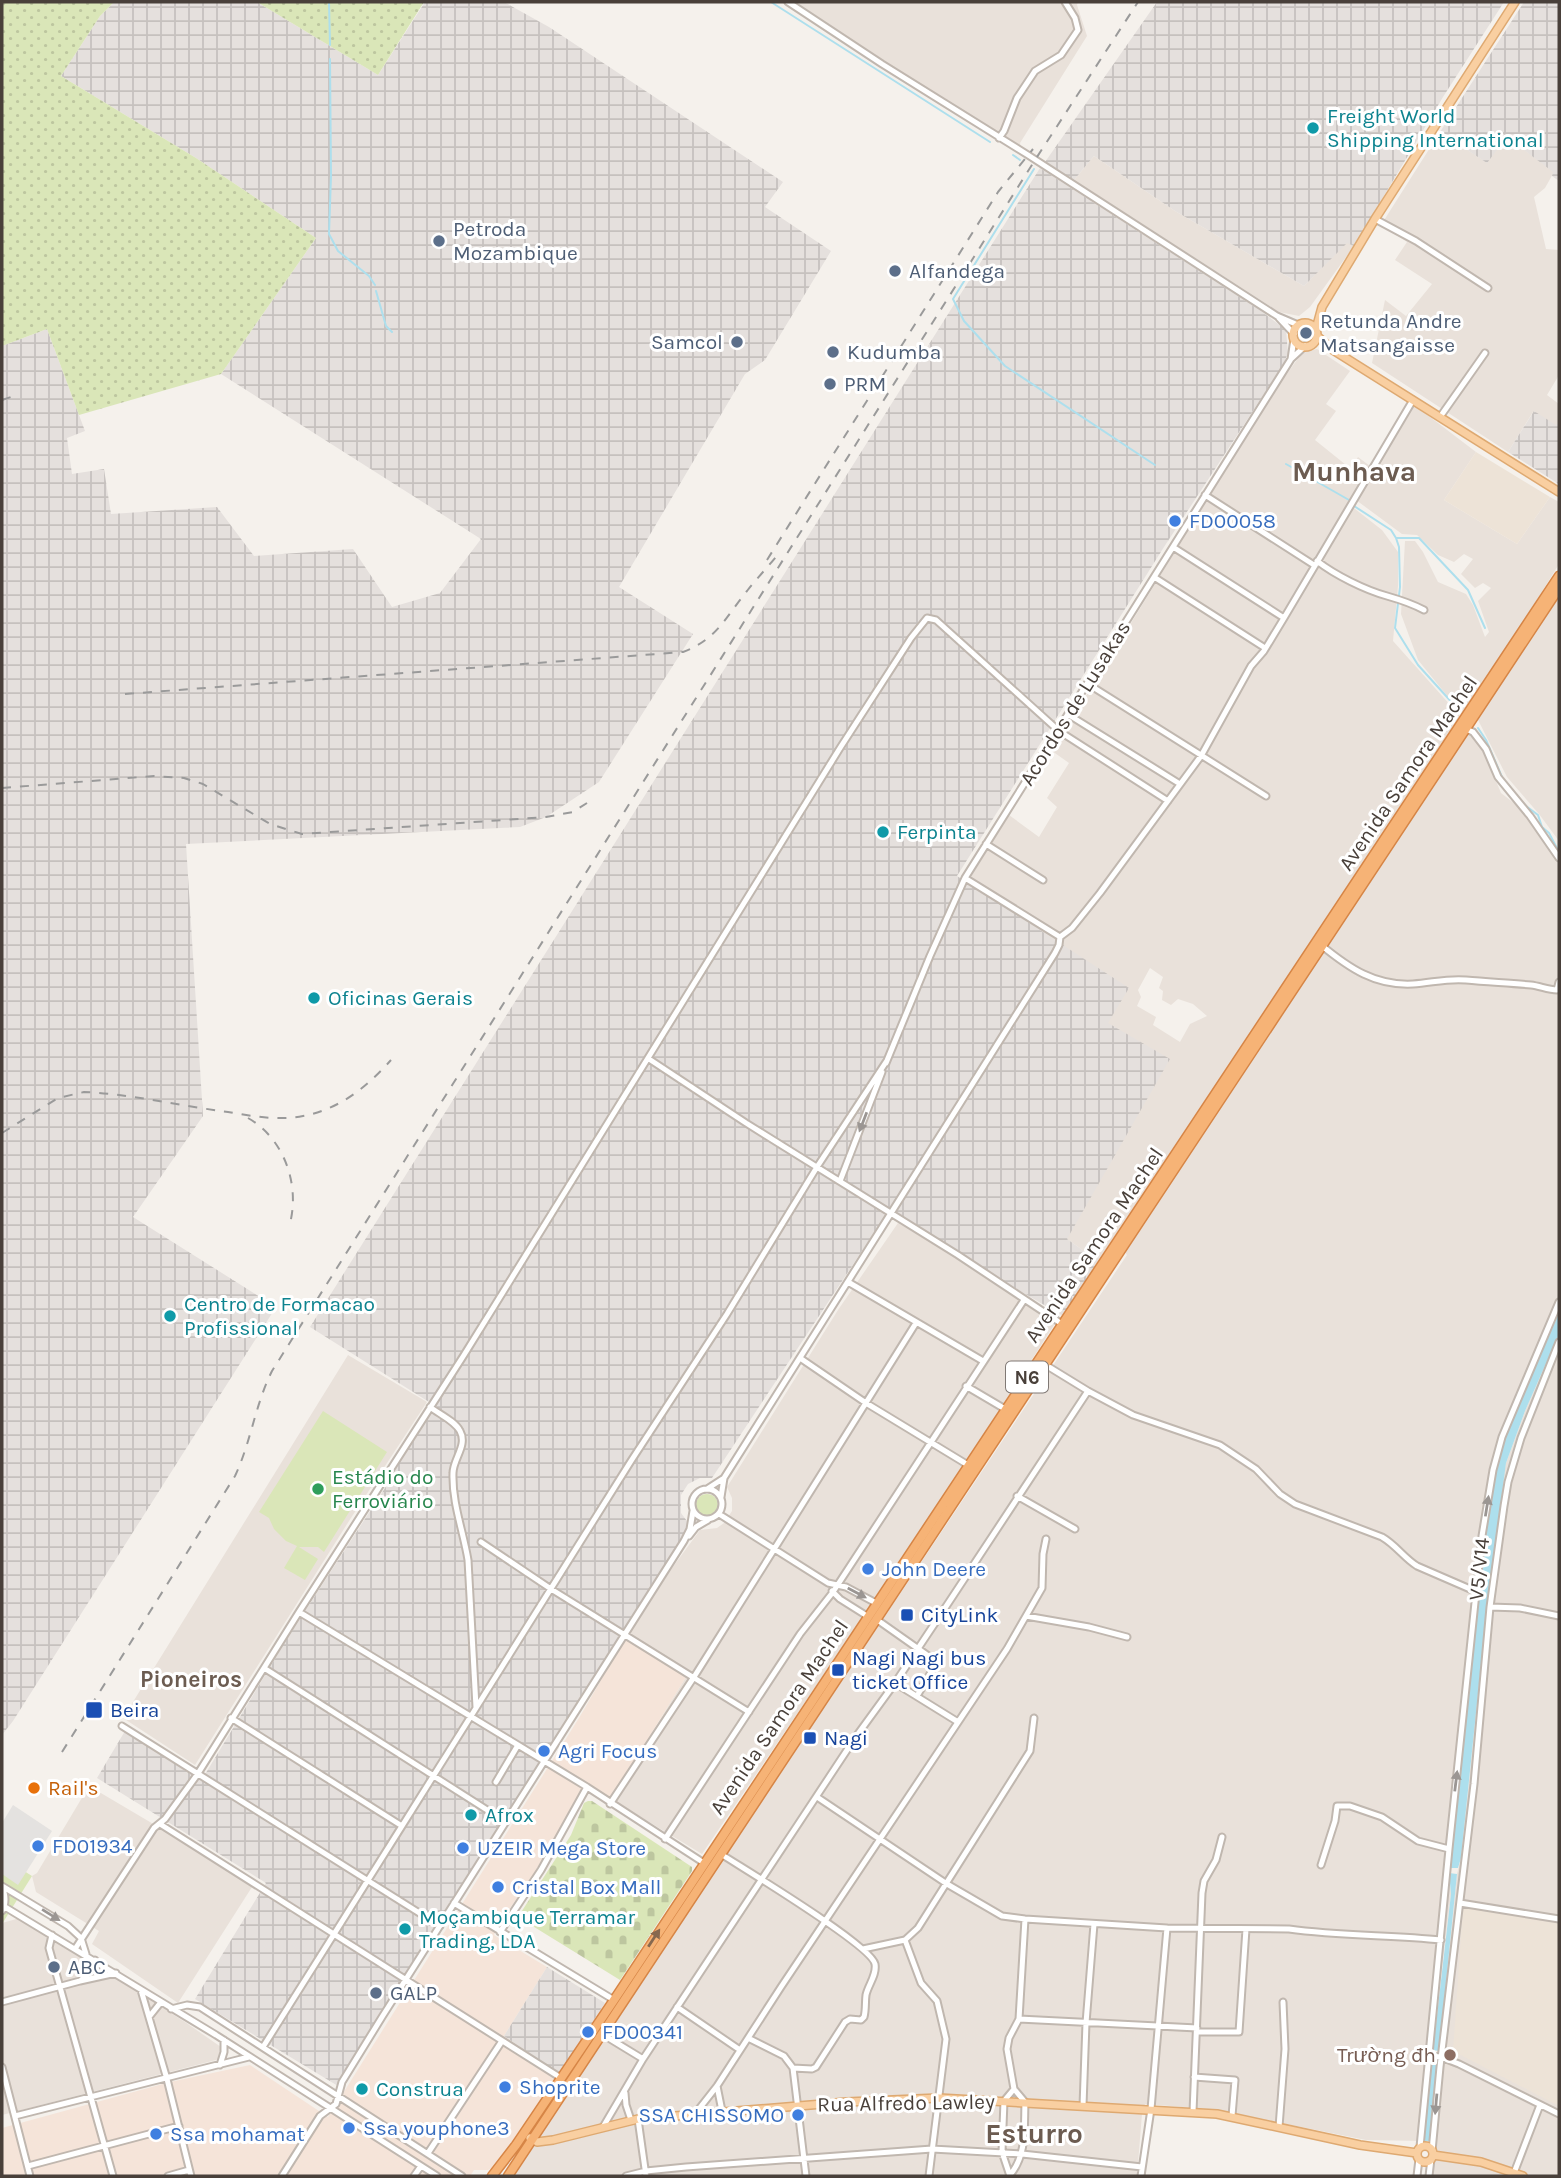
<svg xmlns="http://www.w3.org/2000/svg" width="1561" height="2178" font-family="Karla,sans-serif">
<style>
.residential{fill:#e9e1da;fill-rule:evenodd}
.commercial{fill:#f5e4d9}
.industrial{fill:url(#industrial-grid)}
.education{fill:#ede3d7}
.grass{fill:url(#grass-dots)}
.cemetery{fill:url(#cemetery-stones)}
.park{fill:#dae6b8}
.parking{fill:#e4e2e0}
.water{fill:#addfed}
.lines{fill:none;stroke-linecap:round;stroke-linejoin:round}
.stream{stroke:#addfed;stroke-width:2}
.minor-casing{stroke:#c0b7af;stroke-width:9}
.major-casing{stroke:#dea971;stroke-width:10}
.highway-casing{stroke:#d68546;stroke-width:11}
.minor{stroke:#fff;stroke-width:5}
.major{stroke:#f9cfa1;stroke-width:7}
.highway{stroke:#f6b376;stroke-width:8}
.rail{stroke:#9a9a9a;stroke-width:2;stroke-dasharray:9 9;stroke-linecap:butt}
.oneway{fill:#9b9693}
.oneway2{fill:#86684f}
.culture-dot{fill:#0f9aa8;stroke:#fff;stroke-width:2.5}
.service-dot{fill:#5c6f8a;stroke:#fff;stroke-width:2.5}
.shop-dot{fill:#3f7fe0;stroke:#fff;stroke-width:2.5}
.leisure-dot{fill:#2e9e5b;stroke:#fff;stroke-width:2.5}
.transit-dot{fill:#1a4fb4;stroke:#fff;stroke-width:2.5}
.food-dot{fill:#e8710a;stroke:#fff;stroke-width:2.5}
.education-dot{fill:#8d6e63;stroke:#fff;stroke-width:2.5}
.labels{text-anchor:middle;stroke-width:6;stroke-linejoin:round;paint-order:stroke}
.shield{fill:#fff;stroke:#807975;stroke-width:2}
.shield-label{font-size:19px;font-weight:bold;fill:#49403a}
.culture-label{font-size:21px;fill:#0d838f;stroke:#fff;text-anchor:start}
.service-label{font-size:21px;fill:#4e5e75;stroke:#fff;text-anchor:start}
.shop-label{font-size:21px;fill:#366cbe;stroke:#fff;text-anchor:start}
.street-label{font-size:21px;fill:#49403a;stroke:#fff}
.leisure-label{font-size:21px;fill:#27864d;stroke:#fff;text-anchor:start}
.transit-label{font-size:21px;fill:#164399;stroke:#fff;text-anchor:start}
.food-label{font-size:21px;fill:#c56008;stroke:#fff;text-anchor:start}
.education-label{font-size:21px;fill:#785e54;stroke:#fff;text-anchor:end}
.neighbourhood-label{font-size:23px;font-weight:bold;fill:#6c5c51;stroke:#fff}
.district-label{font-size:28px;font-weight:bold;fill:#6c5c51;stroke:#fff}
</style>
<defs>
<pattern id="industrial-grid" width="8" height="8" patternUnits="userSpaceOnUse" patternTransform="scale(1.75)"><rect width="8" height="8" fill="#e5e0dd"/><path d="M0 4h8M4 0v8" fill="none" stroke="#c6c1be"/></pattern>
<pattern id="grass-dots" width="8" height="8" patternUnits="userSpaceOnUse" patternTransform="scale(1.75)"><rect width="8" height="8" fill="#dae6b8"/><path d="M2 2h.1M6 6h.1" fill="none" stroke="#bdc69f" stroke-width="1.8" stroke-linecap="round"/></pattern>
<pattern id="cemetery-stones" width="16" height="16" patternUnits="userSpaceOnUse" patternTransform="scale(1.75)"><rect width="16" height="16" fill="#dae6b8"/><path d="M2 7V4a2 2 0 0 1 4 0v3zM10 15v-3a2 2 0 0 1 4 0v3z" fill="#bdc69f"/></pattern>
</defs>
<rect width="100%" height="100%" fill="#f5f1ec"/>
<path class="residential" d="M781,2h297l-1,3 10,31 -67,107 2,11z
M1440,132l46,30 21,-25 47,35 -9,16 -11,9 12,52 13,1v125l-12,20 12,9v17l-3,5 -23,-14 -25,40 -136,-89 13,-63 21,16 26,-32 -37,-24 12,-18 -26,-17z
M1094,156l81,55 129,75 43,-44 7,4 -44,61 -11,9 -20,-4 -205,-132z
M1317,349l33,22 -24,33 10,7 -21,29 36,29 7,-12 12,9 -20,39 32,25 16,22v34l-5,55 67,75 -47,77 -315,468 -31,-22 41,-216 -141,-140 42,-68 30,22 18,-30 -10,-9 22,-35 -17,-12 221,-358 29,-40zM1150,968l13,9 -4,11 4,3 -1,9 9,5 7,-6 15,5 14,12 -17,8 -10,18 -27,-17 3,-8 -19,-11 4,-9 -3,-7z
M1413,404l63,48 -32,48 73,44 33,-47 9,5v62l-62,101 -35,49 -44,-54 -17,-46 4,-73h10l8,11 15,30 28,12 7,11 12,32 4,-5 -11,-31 13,-13 -8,-5 -8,5 -14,-14 12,-15 -9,-5 -10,8 -16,-7 -21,-20 -15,-1 -46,-34z
M1559,591v250l-20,-27 -32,-37 -30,-59z
M1468,726l15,24 18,43 27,21 31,44v455l-53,121 -12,41 -45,398 2,21 -21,171 -6,76 -58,-1 -110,-22 -62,-10 -49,-4 -3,10 -5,62h-627l617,-921 -4,-6z
M898,1223l53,31 105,68 -130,202 -224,330 -91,-55 75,-122 -61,-38 36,-56 39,-53 17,-2 7,-5 8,-12v-13l-5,-11 111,-177z
M1559,1334v842h-133l31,-302 4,-16 26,-252 14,-114 5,-29 19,-52z
M348,1355l79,47 -78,119 -154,244 -72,-47z
M89,1786l110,65 53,36 -74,116 -86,-59 7,-13 -63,-39 -4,-16 5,-3z
M20,1918l165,104 36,25 -1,12 -218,56v-192z"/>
<path class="commercial" d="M625,1639l61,38 -75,122 -24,-14 -54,90 -32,46 -7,14 53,32 -43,69 55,37 -59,91 -12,6h-14l-4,6h-468v-48l168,-46 80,-17 78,52 251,-399z"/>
<path class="industrial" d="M114,2h143l121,73 47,-73h79l45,25 234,155 -18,25 66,44 -66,109 -20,14 -126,213 74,47 -94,148 -53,35 -26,10 -334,17 17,272 -70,101 143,90 -263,414 -11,14v-1389l45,-17 38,102 -18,7 5,36 32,-5 7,45 106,-7 37,49 99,-7 39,58 48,-14 41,-54 -260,-165 95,-136 -120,-80 -135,-82 39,-60z
M1157,2h347l-61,95 -89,149 -7,-3 -43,43 -129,-75 -81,-55 -20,24 -29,-18z
M1524,2h35v179l-7,-5 1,-4 -46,-35 -20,26 -47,-31z
M1040,168l221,143 25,19 2,23 -5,12 -119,182 -207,329 172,112 -21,35 62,36 -103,180 31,22 -35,55 -176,-103 -175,265h-12l-12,6 -7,11v18l9,12 -352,561 -143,-87 71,-116 -169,-105 28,-47 76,50 86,-142 98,-151 44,-86 -119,-75z
M1534,411l22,14 3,-4v63l-51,-32z
M547,1967l58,36 -46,70 -55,-37z"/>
<path class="education" d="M1476,452l74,45 -33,47 -73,-44z
M1463,1908l72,8 24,7v183l-106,-55z"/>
<path class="grass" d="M2,2h112l-14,14 -39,60 135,82 120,80 -95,136 -142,41 -32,-86 -45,17z
M257,2h167l-46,73z"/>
<path class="cemetery" d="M588,1801h4l100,66v4l-72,109 -102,-63 53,-82 13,-32z"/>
<path class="park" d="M323,1411l64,41 -63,100 -6,-5h-19l19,12 -13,21 -21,-12 13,-22 -11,-5 -12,-12 -5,-11 -10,-6z
M696 1505a11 11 0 1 1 22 0a11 11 0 1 1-22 0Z
M2,1857l30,19 -30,48z"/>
<path class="parking" d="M13,1805l39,26 -34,54 -16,-11v-51z"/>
<path class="water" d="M1559,1313v21l-34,77 -19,52 -19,143 -26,252 -3,10h-8l35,-332 9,-61 12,-41z
M1449,1873l8,1 -18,177 -6,-1 18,-156z
M1430,2065h7l-8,76h-5z"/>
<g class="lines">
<path class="stream" d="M329,2l1,43
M771,2l219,140
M330,59l1,117 -2,58 9,17 31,25 6,9
M1013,155l7,5
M1034,169l-81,130 11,22 41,45 150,99
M376,291l10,35 6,6
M1286,464l63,36
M1354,506l37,24 5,8 3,9 1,40 -5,41 23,37 38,42
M1396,538h23l49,52 17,38
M1478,728l8,12 16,37
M1522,803l16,12 4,12 7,6 10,19"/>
<g class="minor-casing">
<path id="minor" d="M788,2l94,62 146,91 249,161 21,9
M999,138l5,-7 13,-33 18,-27 26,-16 17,-25 -3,-12 -10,-16
M1375,219l41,22 72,47
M1279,318l15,16
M1291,359l3,-20
M1440,417l45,-64
M1205,495l109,70
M1173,547l111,71
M1317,561c18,14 48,29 70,35 14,4 24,7 37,14
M1154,577l111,71
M1088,684l178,112
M1069,715l111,69
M1466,729l7,3 13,17 12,28 32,39 29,42
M986,844l57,36
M965,878l95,59
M1321,945c28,23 54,41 92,39 18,-1 35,-6 53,-4 22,2 43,3 65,5 9,1 17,5 26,5l2,-8
M649,1059l97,64 212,132 104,69
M886,1063l44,-107 35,-78 326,-519 14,-13
M840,1181l42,-109
M848,1282l135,79
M800,1358l66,45 102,62
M1044,1364l44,27 45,24 87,30 36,24 24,25 15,10 87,33c14,8 22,21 35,29l60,26
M966,1386l39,23
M430,1407c9,7 25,14 30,24 8,14 -7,28 -7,42 -1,30 10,57 15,87l8,147
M692 1504a15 15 0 1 1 30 0a15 15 0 1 1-30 0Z
M707,1489l17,-11
M1017,1496l58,33
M721,1497l3,-19 331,-525 4,-8 1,-8 12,-9 28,-35 101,-137 50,-90 13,-15 20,-33 129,-218
M719,1514l109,69 18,4 30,16
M689,1536l7,-9 12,-7
M481,1542l70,47 198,123
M832,1591l8,8 27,17
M1490,1607l30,1 39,8
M299,1612l288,175 117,76
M1026,1616l63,11 38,10
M876,1619l61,43 -20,34
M264,1668l242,154
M895,1683l63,39
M231,1718l171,108 229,-365 96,-147 90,-147 69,-105
M122,1726l318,200
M496,1782l22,-37
M817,1797l130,87 55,32 23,3 142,9 122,1c50,7 101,6 152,11
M610,1804l84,-127 222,-354
M160,1824l401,254
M665,1839l135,-205 33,-42 191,-292
M1449,1849l33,-313 11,-66 9,-33 57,-135
M721,1854c23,15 150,91 154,110 2,11 -7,21 -9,31 -1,7 0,15 -2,22l-3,3 -11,-1 -5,3 -29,45 -4,2 -19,-1
M1321,1865l14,-44 2,-15h13l32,11 36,24 31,8 -29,298
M2,1886l66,40 13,12 5,16
M2,1888c4,7 4,16 0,23
M454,1903l160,97
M1460,1903l99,16
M5,1907l211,128 221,141
M500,1932l41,-62 46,-83
M52,1935l-3,13 64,228
M905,1940l16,43 16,18 9,38 -17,137
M75,1949l79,-121 11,-9 32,-44 102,-163 165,-257 376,-607 71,-110 16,-20 9,2 123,111 109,70
M863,1949l42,-9 13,-12 112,-177 4,-33
M80,1981l9,-8 6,-13
M141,1990l26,89 24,97
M2,2002l78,-21 36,-8
M677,2007l63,43
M171,2009l16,-4 13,2 262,169
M149,2017l12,-15
M1019,2019l178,9
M1197,2032h42l7,-103
M602,2034l41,25
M748,2038l36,18 9,12 13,108
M263,2047l139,-221
M1430,2056l11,1 18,7 100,50
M220,2065l4,-13v-12
M2,2067l28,109
M1194,2077l41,3 -3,36
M717,2086l5,25
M625,2093l1,12 5,15
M1083,2106l3,-83 8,-99
M1193,2112l9,-219 2,-12 12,-21 6,-23
M695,2114l22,-28 64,-99 226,-338 35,-61 1,-34 3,-15
M15,2116l234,-59
M638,2119l8,57
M603,2127l40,-68 212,-321 40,-55 54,-81 139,-211
M1279,2127l6,-78 -2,-47
M1432,2151l8,-84 34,-283 16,-177 14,-101 4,-24 13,-44 38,-96
M428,2153l74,-112
M28,2166l151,-40
M1514,2173l26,-68
M1010,2175c17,-20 14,-47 15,-73l-11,-13 -7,-40 2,-11 10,-19 6,-100
M168,2176l21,-6
M282,2176l38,-60 16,-12 6,-22 40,-65 302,-476 6,-12 3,-18
M414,2176l7,-10
M626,2176l20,-5 40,-4 246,-18 90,5 120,13
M1010,2176l-8,-24 2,-51 10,-12
M1141,2176l10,-67 16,-181
M1417,2176l2,-17
M1429,2176l2,-17"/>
</g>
<g class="major-casing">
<path id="major" d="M1293 335a12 12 0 1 1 24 0a12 12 0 1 1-24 0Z
M1316,329l6,-22 53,-88 140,-217
M1317,336l16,14 226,142
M530,2138l7,4 16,-2 85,-21 209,-17 92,-4 278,16 143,31 57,8
M1417 2154a8 8 0 1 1 16 0a8 8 0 1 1-16 0Z
M1433,2155l48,7 42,14"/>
</g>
<g class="highway-casing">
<path id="highway" d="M492,2176l24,-31 98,-145 945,-1424
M508,2176l1051,-1588"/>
</g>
<use href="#minor" class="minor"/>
<use href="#major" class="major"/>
<use href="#highway" class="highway"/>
<path class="rail" d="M2,400l15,-5
M767,560l231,-368 35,-43
M125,694l558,-42c34,-13 42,-34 64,-61 10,-13 22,-25 32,-38
M2,788l152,-12 30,2 19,6 67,40 32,10 244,-17 27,-5 14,-9
M248,1118c37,21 53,69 41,109
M2,1133l56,-35 26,-6c46,2 97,14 144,20 24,4 50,9 75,4 37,-7 64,-29 88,-56
M62,1752l173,-276c16,-34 20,-71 37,-105l763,-1211 103,-158"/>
</g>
<defs><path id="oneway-solid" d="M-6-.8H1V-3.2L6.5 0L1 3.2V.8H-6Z" transform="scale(1.75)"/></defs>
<g class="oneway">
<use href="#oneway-solid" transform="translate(863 1122) rotate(111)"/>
<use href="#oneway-solid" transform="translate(1487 1506) rotate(-81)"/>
<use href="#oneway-solid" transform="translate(857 1593) rotate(28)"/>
<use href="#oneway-solid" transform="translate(1456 1781) rotate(-83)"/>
<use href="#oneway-solid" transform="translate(51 1915) rotate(32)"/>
<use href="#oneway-solid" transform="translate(1436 2104) rotate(95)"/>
</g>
<use class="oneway2" href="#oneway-solid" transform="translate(654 1938) rotate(-57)"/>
<g class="culture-dot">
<circle cx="1313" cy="128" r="7"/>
<circle cx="883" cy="832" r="7"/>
<circle cx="314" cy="998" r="7"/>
<circle cx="170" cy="1316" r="7"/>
<circle cx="471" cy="1815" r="7"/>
<circle cx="405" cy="1929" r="7"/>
<circle cx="362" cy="2089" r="7"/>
</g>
<g class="service-dot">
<circle cx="439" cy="241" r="7"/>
<circle cx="895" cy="271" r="7"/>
<circle cx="1306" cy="333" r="7"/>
<circle cx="737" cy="342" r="7"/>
<circle cx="833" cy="352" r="7"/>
<circle cx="830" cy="384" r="7"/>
<circle cx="54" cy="1967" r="7"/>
<circle cx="376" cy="1993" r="7"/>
</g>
<g class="shop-dot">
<circle cx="1175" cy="521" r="7"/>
<circle cx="868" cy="1569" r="7"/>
<circle cx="544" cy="1751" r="7"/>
<circle cx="38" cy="1846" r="7"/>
<circle cx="463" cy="1848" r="7"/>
<circle cx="498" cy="1887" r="7"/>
<circle cx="588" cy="2032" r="7"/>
<circle cx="505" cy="2087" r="7"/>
<circle cx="798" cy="2115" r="7"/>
<circle cx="349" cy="2128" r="7"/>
<circle cx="156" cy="2134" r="7"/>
</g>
<circle class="leisure-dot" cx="318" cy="1489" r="7"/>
<g class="transit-dot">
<rect x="900" y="1608" width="14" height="14" rx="3.5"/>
<rect x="831" y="1663" width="14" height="14" rx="3.5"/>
<rect x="85" y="1701" width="18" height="18" rx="3.5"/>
<rect x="803" y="1731" width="14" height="14" rx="3.5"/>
</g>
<circle class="food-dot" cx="34" cy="1788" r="7"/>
<circle class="education-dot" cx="1450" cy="2055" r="7"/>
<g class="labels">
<rect class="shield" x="1006" y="1361.5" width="42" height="31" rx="5"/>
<g class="shield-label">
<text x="1027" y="1384">N6</text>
</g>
<g class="culture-label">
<text x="1327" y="123">Freight World<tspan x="1327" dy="24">Shipping International</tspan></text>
<text x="897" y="839">Ferpinta</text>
<text x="328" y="1005">Oficinas Gerais</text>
<text x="184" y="1311">Centro de Formacao<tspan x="184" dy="24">Profissional</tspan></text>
<text x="485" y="1822">Afrox</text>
<text x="419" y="1924">Moçambique Terramar<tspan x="419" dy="24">Trading, LDA</tspan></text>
<text x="376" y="2096">Construa</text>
</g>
<g class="service-label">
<text x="453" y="236">Petroda<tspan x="453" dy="24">Mozambique</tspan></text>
<text x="909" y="278">Alfandega</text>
<text x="1320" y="328">Retunda Andre<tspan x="1320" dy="24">Matsangaisse</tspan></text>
<text x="723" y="349" text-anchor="end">Samcol</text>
<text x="847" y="359">Kudumba</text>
<text x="844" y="391">PRM</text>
<text x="68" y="1974">ABC</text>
<text x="390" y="2000">GALP</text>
</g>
<g class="shop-label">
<text x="1189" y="528">FD00058</text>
<text x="882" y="1576">John Deere</text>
<text x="558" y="1758">Agri Focus</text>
<text x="52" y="1853">FD01934</text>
<text x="477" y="1855">UZEIR Mega Store</text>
<text x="512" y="1894">Cristal Box Mall</text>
<text x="602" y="2039">FD00341</text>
<text x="519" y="2094">Shoprite</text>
<text x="784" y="2122" text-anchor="end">SSA CHISSOMO</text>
<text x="363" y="2135">Ssa youphone3</text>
<text x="170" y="2141">Ssa mohamat</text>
</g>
<g class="street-label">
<text transform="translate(1075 703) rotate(-58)" y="7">Acordos de Lusakas</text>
<text transform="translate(1408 773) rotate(-56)" y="7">Avenida Samora Machel</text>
<text transform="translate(1094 1245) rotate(-56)" y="7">Avenida Samora Machel</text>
<text transform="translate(1479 1569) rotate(-84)" y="7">V5/V14</text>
<text transform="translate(779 1717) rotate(-56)" y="7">Avenida Samora Machel</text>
<text transform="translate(906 2103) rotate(-1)" y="7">Rua Alfredo Lawley</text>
</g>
<g class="leisure-label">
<text x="332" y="1484">Estádio do<tspan x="332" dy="24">Ferroviário</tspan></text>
</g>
<g class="transit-label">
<text x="921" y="1622">CityLink</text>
<text x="852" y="1665">Nagi Nagi bus<tspan x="852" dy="24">ticket Office</tspan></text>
<text x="110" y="1717">Beira</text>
<text x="824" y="1745">Nagi</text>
</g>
<g class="food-label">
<text x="48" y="1795">Rail's</text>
</g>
<g class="education-label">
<text x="1436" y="2062">Trường đh</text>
</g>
<g class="neighbourhood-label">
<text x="191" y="1687">Pioneiros</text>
</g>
<g class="district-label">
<text x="1354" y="481">Munhava</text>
<text x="1034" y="2143">Esturro</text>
</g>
</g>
<rect width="1561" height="2178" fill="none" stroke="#49403a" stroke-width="7"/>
</svg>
